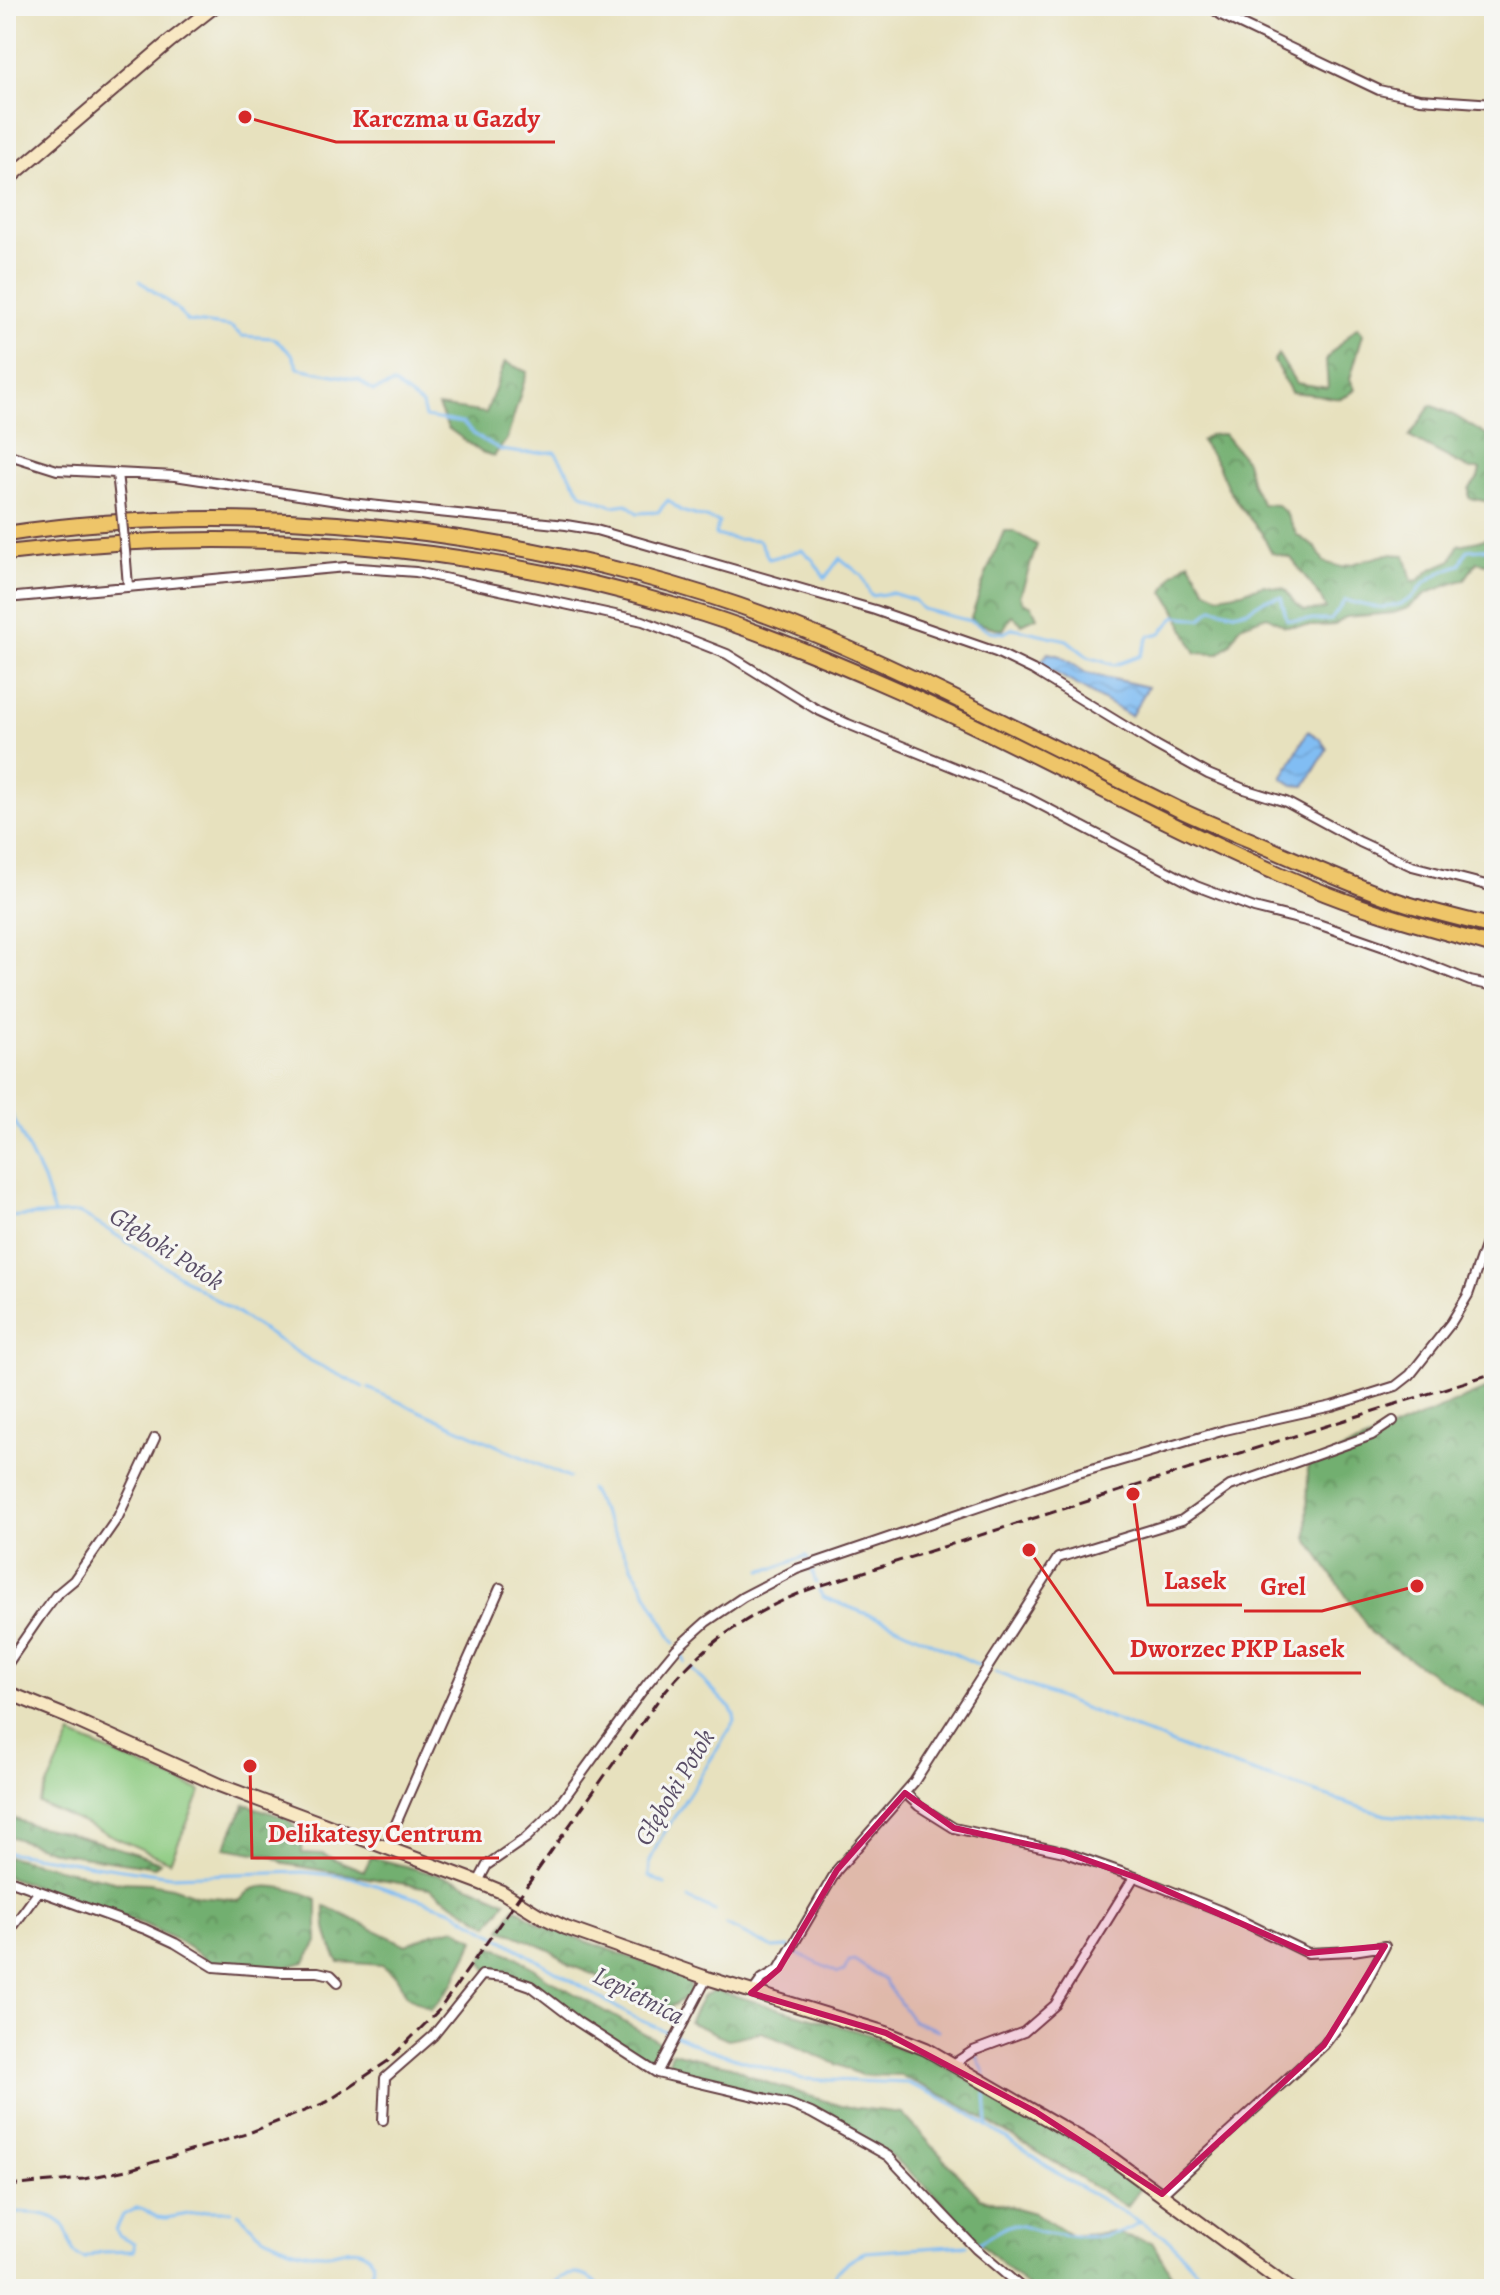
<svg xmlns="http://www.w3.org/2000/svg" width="1500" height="2295" font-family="Alegreya,serif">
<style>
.green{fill:#8dcb81;stroke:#6c7556;stroke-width:2}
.forest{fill:url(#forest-crowns);stroke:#5e674d;stroke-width:2}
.water{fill:url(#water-waves);stroke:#666e8f;stroke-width:2}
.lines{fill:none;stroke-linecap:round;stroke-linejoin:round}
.stream{stroke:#81bdf3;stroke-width:3}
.street-casing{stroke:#623c41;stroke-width:12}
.secondary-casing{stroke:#623c41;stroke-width:16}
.primary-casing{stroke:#623c41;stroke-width:18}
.street{stroke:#fff;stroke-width:8}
.secondary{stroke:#f8e8c3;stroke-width:12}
.primary{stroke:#eec569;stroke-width:14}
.rail{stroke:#4a1f2b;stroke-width:3;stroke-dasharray:12 6;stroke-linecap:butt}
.street-bridge-casing{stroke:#623c41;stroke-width:12;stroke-linecap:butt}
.street-bridge{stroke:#fff;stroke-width:8}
.marked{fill:#c2185b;fill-opacity:0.2;stroke:#c2185b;stroke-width:6;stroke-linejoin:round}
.labels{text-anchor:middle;stroke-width:6;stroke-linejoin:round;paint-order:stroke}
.water-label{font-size:26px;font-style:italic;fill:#5a4e67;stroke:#f6f6f2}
.leader{fill:none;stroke:#d62828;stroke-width:3}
.callout-dot{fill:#d62828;stroke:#f6f6f2;stroke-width:3}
.callout-label{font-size:26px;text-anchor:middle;font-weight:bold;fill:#d62828;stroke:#f6f6f2;stroke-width:6;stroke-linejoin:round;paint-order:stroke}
</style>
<defs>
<pattern id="forest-crowns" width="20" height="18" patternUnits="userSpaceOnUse" patternTransform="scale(2)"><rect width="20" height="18" fill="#72af6f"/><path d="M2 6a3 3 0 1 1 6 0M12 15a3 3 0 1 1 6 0" fill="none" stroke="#608e5b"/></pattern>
<pattern id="water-waves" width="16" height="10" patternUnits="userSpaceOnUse" patternTransform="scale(2)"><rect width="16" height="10" fill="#81bdf3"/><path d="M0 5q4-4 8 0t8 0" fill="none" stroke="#71a2d0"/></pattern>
</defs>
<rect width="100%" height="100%" fill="#f6f6f2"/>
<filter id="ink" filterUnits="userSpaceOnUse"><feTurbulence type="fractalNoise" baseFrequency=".0125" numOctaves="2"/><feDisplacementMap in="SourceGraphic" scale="16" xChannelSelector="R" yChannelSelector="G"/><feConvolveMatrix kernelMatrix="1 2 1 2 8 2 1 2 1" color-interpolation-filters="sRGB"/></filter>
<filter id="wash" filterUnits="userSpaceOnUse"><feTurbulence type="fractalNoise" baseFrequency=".006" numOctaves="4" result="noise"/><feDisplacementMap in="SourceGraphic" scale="32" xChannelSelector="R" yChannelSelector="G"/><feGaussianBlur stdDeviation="1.8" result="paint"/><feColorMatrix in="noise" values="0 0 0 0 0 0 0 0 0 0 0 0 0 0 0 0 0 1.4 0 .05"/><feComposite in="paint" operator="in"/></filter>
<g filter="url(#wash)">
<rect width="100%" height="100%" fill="#e7e1be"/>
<path class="green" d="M71,1735l130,56 -31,71 -131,-59z"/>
<path class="forest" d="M1357,327l6,7 -13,45 5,10c-12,14 -21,9 -37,6 -9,-1 -18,-2 -27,-3l-17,-31 4,-7 18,29 32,5 -2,-27 5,-8z
M505,362l22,10 -20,67 -13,17 -13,-4 -33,-24 -10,-22 48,7z
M1431,405l24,11 39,24v63l-25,-5v-9l9,-11 2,-9h-10l-61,-32z
M1224,434l22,27 6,23 10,20 15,1 9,8 11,22 19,13 8,14 17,5 47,-13 17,1 7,26 7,-1 12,-11 21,-9 6,-15 21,-4 15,-6v31l-17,-4 -12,17 -38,14 -19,15 -15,5 -47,4 -11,8 -18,1h-32l-18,-10 -27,10 -10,18 -12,10 -22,-1c-12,-21 -17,-43 -32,-61l9,-18 16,-13 17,29 13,6 23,-4 21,-7 22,4 9,13 11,9 21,-2 -5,-11 -30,-40 -19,-5 -11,-21 -21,-25 -13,-21 -9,-21 -17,-24 8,-6z
M1004,531h9l24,14 -17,51 3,6 9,4 5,11 -15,7 -10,-9 -9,15 -33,-9 16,-47z
M1494,1386v328l-122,-80 -65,-96 1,-73z
M245,1804l41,14 15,16 1,19 20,1 42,17 7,-14 86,23 49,21 -17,24 -60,-37 -144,-24 -13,-8 -47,-8z
M6,1815c20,10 40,13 62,18 31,9 62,18 92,29l-5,5 -100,-15 -49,-17z
M6,1856l112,26 31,1 23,4 26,9 27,2 14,3c4,-3 10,-10 14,-12 18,-7 48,2 64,10v43l-12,20 -18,5 -71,-2 -37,-24 -33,-16 -140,-49z
M325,1906l81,39 27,-12 23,-5 19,12 -23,45 -21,25 -24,-14 -11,-20 -14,-11 -43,-3c-11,-18 -15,-35 -14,-56z
M515,1907l26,18 147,53 4,15 -28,18 -54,-30 -40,-16 -20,-15 -49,-21z
M491,1946l26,11 30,21 116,66 -2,11 -14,8 -50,-31 -79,-54 -30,-7 -7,-10z
M715,1990l156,45 30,15h13l119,65 110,70 -16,22 -174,-107 -52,-24 -40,-1 -99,-43 -34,7 -39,-17 14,-26z
M672,2052l59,14 31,15 79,25 61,7 78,85 54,15 38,23 38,-4 42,10 28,47h-150l-52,-48 -53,-56 -44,-37 -87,-45 -119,-29 -8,-6z"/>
<path class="water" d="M1048,653l12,3 26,17 62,14 -17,29 -91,-52z
M1308,731l12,8 7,10 -22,37 -12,-1 -11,-7z"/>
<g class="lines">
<path class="stream" d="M140,281l37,28 10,12 44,6 11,9 31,2 19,16 6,14 61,12 14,11 21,-7 28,21 3,12 38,6 13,13 25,14 21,3 33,-1 27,42 31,12 14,-2 10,9 21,-1 10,-12 13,11 38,11 -4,13 20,4 24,1 10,19 33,-9 11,10 12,18 15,-20 22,18 9,20 21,-3 22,7 8,9 48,12 20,10 14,2 9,-5 54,12 21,17 27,8 25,-9 9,-20 12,-3 15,-17 25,3 12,-11 21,5 14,-3 16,-10 17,-3 6,23h44l14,-20c22,7 48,13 68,-3 4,-4 8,-10 12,-14 10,-9 22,-14 34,-18l9,-15 26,-2
M6,1103l37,77 11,34
M6,1217l73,-4 31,18 199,129 54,27
M368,1388l201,90
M590,1489l84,154
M762,1570l13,-2 31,-12 2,4
M812,1571l4,12
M819,1591l4,6 67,26 91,43
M681,1654l4,8
M995,1672l200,81 161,53 29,9 109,11
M6,1852l164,24 133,-4 48,5 101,33 181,107 71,31 98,31 105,4 31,13 26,14 104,70 98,57 41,45 1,7
M665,1884l-16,-8 1,-15 9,-20 76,-120 -1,-6 -3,-6 -40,-41
M689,1899l26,12
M726,1925l47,23 16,-1
M796,1953l42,20 6,-2 5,-10 5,-1 30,20 29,41 25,9
M976,2054l9,20
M986,2092l2,35
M238,2213c7,5 12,12 18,18 18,13 48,24 71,23 14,-1 27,-11 41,1 11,10 0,24 -6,34
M6,2214c16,-2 43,-4 56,10 7,7 8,20 12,29l10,5 17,-6 33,-1v-8l-15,-8 -3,-5 7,-15 13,-7h5l16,9 9,1 40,-7h25
M979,2243c10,-6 22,-16 33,-18 10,-1 21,5 30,7 32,6 69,9 97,-9
M483,2289l31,-4 5,4
M548,2289c18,-20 37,-20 55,0
M827,2289c8,-19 19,-29 38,-37l102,-7"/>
</g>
</g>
<g filter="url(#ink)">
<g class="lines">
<g class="street-casing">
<path id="street" d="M1209,6l14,10 156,74 41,9 74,5
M6,454l51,16 118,6 175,27 216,22 30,5 279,80 121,42 37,18 121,74 54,30 36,15 42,13 74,40 52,24 82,21
M117,473l3,27
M126,561l2,25
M6,598l340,-31 70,5 227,49 84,33 89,55 32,15 176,72 172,90 58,22 64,16 75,26 77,31 24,5
M6,1666l35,-51 15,-20 18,-15 44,-63 37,-79
M905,1793l14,13 35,22 110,24 74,26 83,33 87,42 45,-2 32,-5 -34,64 -27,35 -162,149
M386,1847c37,-87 76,-173 114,-259
M6,1879l139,50 30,14 39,24 66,5h38l13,3 7,7
M478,1882l9,-17 39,-27 30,-29 91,-125 29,-35 30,-27 37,-25 54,-28 278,-95 150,-44 107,-24 64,-20 14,-11 41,-52 17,-28 19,-55 7,-9
M6,1936l33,-45
M752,1993l10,-14 17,-10 58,-99 77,-88 144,-224 124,-38 48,-34 142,-51 21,-14
M953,2064l20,-13 51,-19 31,-27 79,-128
M657,2073l50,-95
M383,2120l2,-42 48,-42 49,-61 23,2 26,9 47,36 79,51 132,31 22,9 77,43 88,93 47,40"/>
</g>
<g class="secondary-casing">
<path id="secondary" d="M6,181l164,-140 45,-35
M6,1692l62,25 151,68 259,97 24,10 37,23 27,13 141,50 179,55 40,16 173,100 191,140"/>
</g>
<g class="primary-casing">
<path id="primary" d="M6,534c264,-40 580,2 825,107 118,51 231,112 347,168 23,11 48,21 72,31 43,19 86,38 131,55 36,14 75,22 113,32
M6,553c226,-28 459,-11 677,55 65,19 128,45 191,72 147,63 285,144 433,206 61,26 124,42 187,60"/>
</g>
<use href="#street" class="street"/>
<use href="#secondary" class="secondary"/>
<use href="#primary" class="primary"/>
<path class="rail" d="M6,2186l78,-7 47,-10 115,-35 81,-32 61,-41 51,-51 222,-314c44,-53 87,-83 152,-108l681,-215"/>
<g class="street-bridge-casing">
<path id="street-bridge" d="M120,500l6,61"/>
</g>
<use href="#street-bridge" class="street-bridge"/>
</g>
</g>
<path class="marked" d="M905,1793l49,35 110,24 74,26 170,75 77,-7 -61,99 -162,149 -126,-82 -150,-79 -135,-40 28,-24 58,-99z"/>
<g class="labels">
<g class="water-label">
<text transform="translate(167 1248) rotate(33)" y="9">Głęboki Potok</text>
<text transform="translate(674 1787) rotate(-59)" y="9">Głęboki Potok</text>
<text transform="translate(639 1995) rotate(27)" y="9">Lepietnica</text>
</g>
</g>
<path class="leader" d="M245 117L336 142H555M1133 1494L1148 1605H1242M1417 1586L1322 1611H1244M1029 1550L1114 1673H1361M250 1766L252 1858H499"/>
<g class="callout-dot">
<circle cx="245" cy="117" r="8"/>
<circle cx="1133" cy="1494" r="8"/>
<circle cx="1417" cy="1586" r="8"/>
<circle cx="1029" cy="1550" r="8"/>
<circle cx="250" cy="1766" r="8"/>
</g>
<g class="callout-label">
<text x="446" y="127">Karczma u Gazdy</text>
<text x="1195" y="1589">Lasek</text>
<text x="1283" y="1595">Grel</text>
<text x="1237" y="1657">Dworzec PKP Lasek</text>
<text x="375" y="1842">Delikatesy Centrum</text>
</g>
<rect width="1500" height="2295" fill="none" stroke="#f6f6f2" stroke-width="32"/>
</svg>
